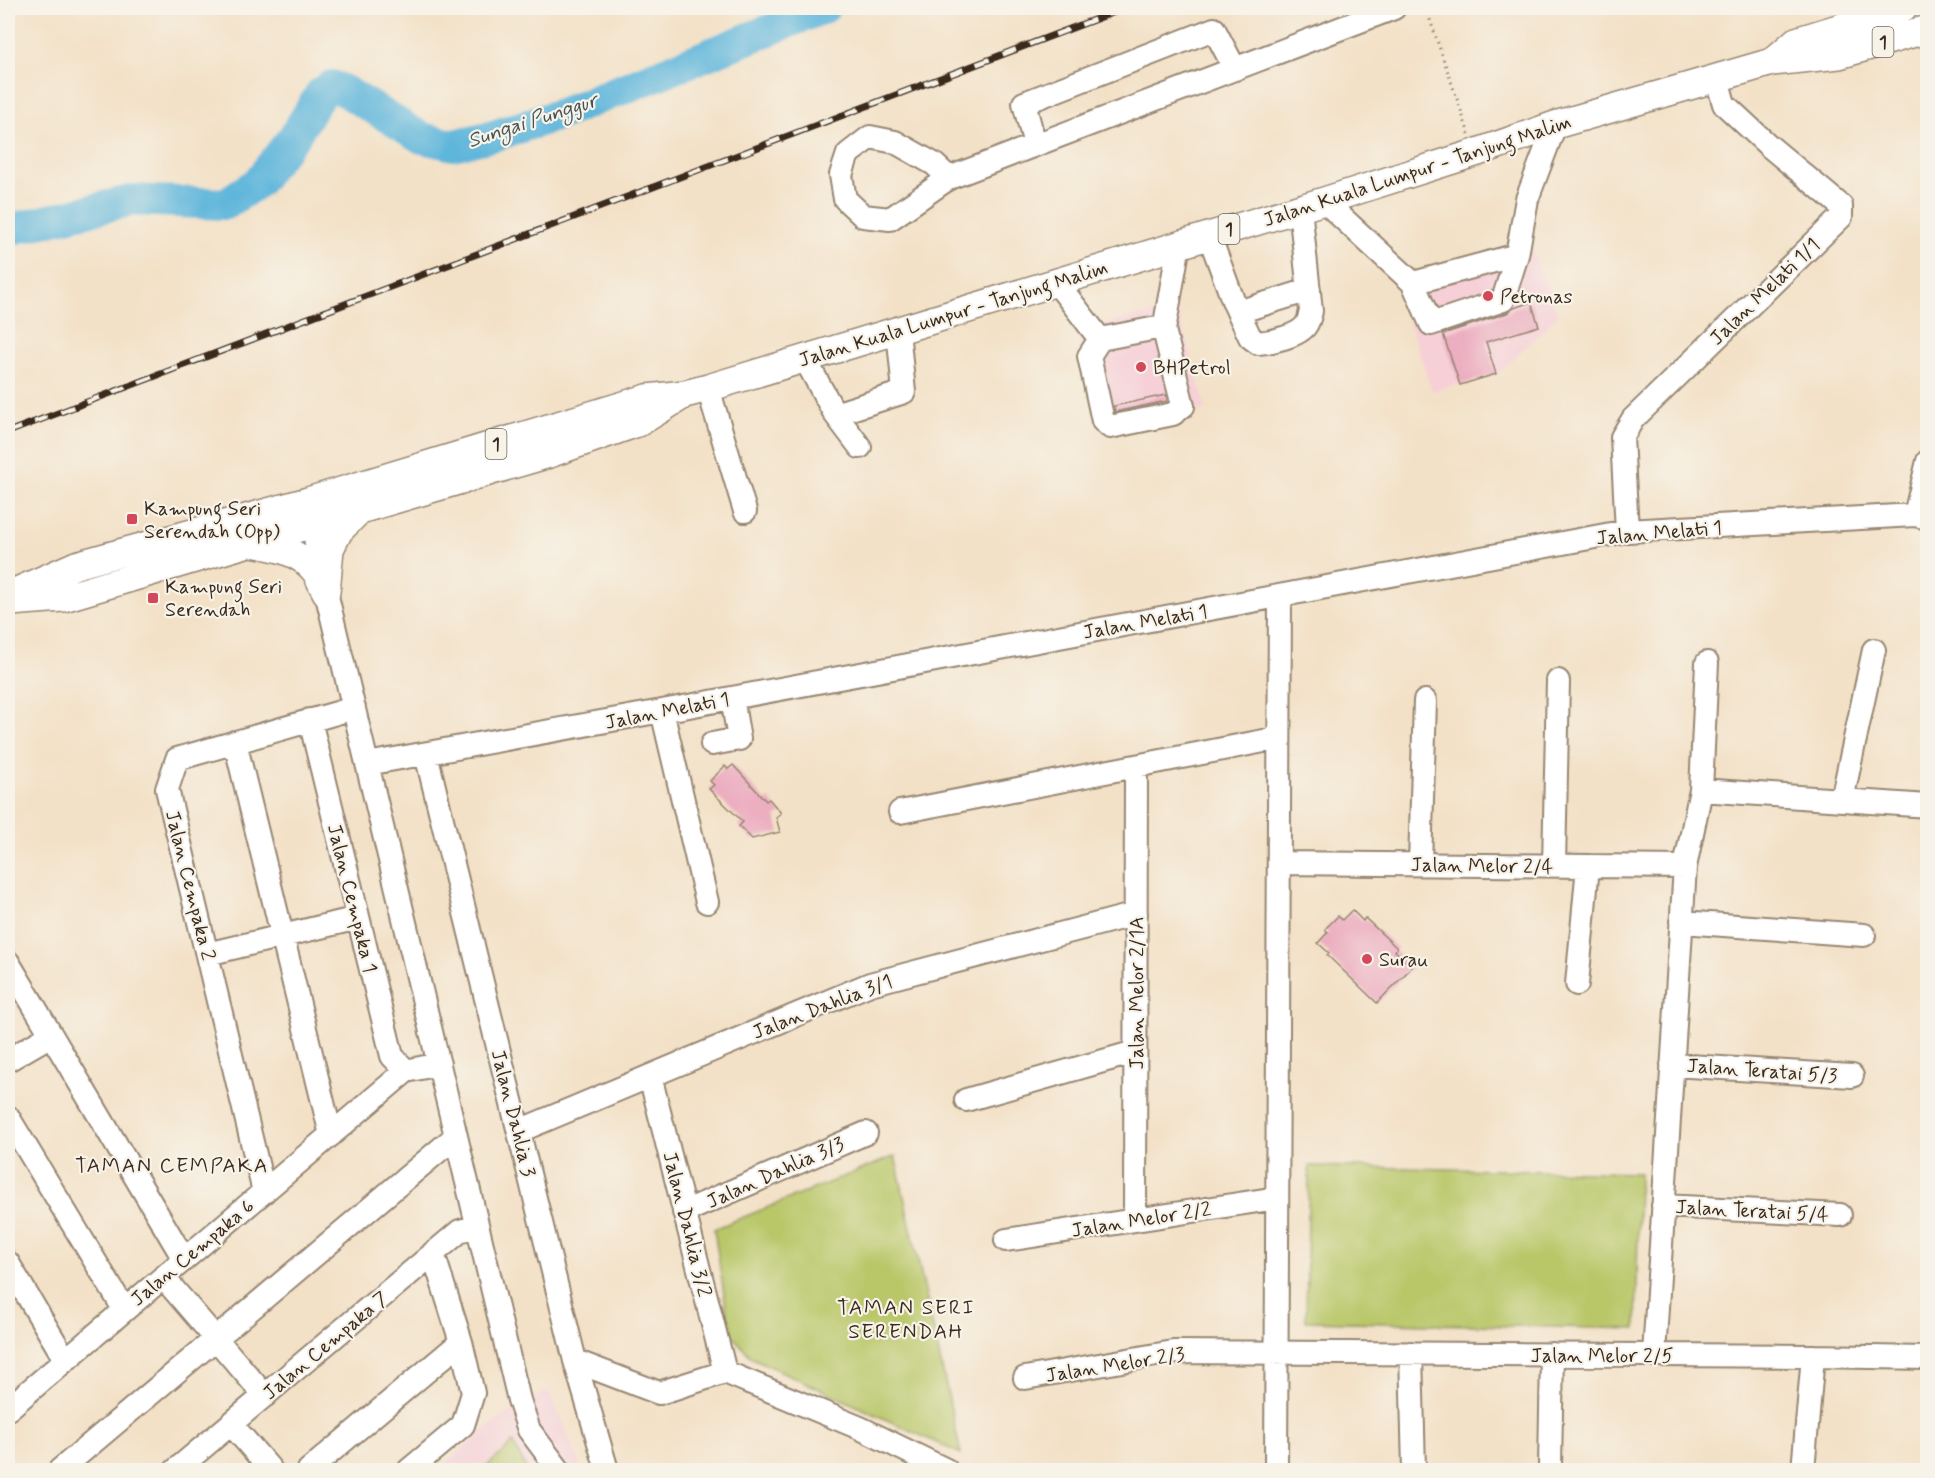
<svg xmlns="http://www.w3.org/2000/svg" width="1935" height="1478" font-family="Mynerve,sans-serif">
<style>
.built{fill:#f6cfd7}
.green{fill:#b9c769;stroke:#7a7844;stroke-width:1.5}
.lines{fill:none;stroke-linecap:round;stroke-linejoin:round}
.river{stroke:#5eb6db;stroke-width:32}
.building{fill:#ecaec1}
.minor-casing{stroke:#978672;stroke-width:26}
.major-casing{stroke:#978672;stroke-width:30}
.path{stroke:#978672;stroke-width:3;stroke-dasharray:1.5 4.5;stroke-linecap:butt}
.minor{stroke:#fff;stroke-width:22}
.major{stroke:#fff;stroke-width:27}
.rail-casing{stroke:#3b2a1e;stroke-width:7}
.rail{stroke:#f7f3e8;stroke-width:4.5;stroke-dasharray:14;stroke-linecap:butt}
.poi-dot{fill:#d1495b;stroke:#f7f3e8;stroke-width:2}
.labels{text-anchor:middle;stroke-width:4.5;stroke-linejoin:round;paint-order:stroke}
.shield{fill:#f7f3e8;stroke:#73665b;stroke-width:1.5}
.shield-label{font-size:18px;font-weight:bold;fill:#3b2a1e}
.street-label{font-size:20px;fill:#3b2a1e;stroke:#f7f3e8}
.poi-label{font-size:20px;fill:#3b2a1e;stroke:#f7f3e8;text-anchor:start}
.water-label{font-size:21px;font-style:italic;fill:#465457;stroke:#f7f3e8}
.neighbourhood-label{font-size:21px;letter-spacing:1.5px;fill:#3b2a1e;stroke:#f7f3e8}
</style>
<rect width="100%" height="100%" fill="#f7f3e8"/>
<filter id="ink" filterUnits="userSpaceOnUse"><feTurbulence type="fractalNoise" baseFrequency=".0167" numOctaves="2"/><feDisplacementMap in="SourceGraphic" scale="12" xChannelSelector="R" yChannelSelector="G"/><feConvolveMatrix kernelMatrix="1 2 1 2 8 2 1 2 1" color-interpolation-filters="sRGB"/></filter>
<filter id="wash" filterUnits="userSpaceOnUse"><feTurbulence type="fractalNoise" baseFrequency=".008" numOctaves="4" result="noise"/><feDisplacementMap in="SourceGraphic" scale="24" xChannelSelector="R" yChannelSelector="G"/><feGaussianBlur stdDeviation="1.35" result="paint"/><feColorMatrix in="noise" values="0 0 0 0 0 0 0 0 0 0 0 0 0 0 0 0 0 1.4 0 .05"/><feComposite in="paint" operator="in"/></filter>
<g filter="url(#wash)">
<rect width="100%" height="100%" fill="#f3e1c7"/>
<path class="built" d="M1532,249l26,66 -59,58 -67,18 -36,-109z
M1177,307l29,102 -104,24 -27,-102z
M549,1390l34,80h-146l62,-52z"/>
<path class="green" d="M895,1156l66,298 -209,-96 -22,-25 -16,-104z
M1309,1166l330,7 -3,156 -330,-8z
M513,1443l14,27h-44z"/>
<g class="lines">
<path class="river" d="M8,230l125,-30 92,4 32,-21 38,-48 26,-42 10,-7 12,4 79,48 31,7 40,-9 65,-21 266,-107"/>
</g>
<g id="blocks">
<path class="building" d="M1531,302l8,24 -53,16 10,32 -36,11 -17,-51 64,-21 7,-5z
M1166,395l1,6 -52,11 -1,-6z
M733,765l33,36 3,-2 12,14 -5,4 4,15 -28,7 -13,-13 4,-4 -34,-33 5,-4 -4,-4 15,-15 3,3z
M1352,910l11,11 2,-3 32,30 -2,3 17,16 -35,36 -50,-48 2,-2 -11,-10 10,-11 -3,-3 13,-13 4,4z"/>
</g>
</g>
<g filter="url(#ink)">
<use href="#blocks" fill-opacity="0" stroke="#978672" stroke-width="1.5"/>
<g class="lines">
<g class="minor-casing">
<path id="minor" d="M1035,145l-11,-42 190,-74 21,40
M949,178l-15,-14 -39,-22 -25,-5 -22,17 -7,21 4,24 18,17 27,3 59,-41 445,-170
M1324,201l89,82 104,-28 10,-56 28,-74
M1209,235l25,68 16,34 8,6c13,-1 41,-7 48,-18 3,-4 4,-10 5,-14l-11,-103
M1056,282l44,57
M1413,283l18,41 72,-24 14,-45
M1238,312l71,-22
M1157,328l7,2 19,76 -10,8 -63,13 -7,-6 -14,-65 11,-17z
M1164,330l15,-86
M805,359l30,55 25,33
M708,388l37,123
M835,414l69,-22 -6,-62
M309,508l17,84 193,808 10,30 30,40
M1915,515l13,-54
M1627,531l-5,-94 11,-18 208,-202v-11l-73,-61 -44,-41 -7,-25
M662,711l45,191
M310,720l82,336 14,15
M235,742l96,393
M712,744l27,-5 -7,-41
M426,754l149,607 32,109
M367,764l295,-53 965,-180 288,-16 13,3
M1701,790l227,16
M1842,800l32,-150
M900,812l379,-74
M1279,863l406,4
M1420,864l5,-163
M1554,865l4,-184
M1681,922l183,13
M207,954l151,-36
M8,962l176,297
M1577,984l11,-118
M8,1060l43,-25
M1672,1065l180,11
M650,1076l75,296
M966,1100l169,-48
M8,1117l116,192
M519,1131l351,-147 266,-70
M264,1192l-97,-403 10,-30 177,-51
M1663,1206l177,9
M684,1212l182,-79
M1135,1220l1,-454
M1006,1240l271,-42
M8,1263l57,96
M163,1277l102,119
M1411,1353l3,117
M1654,1355l31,-488 16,-77 6,-127
M575,1361l84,32 66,-21 135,56 86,42
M1025,1378l148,-26 640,4 115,2
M8,1409l398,-338 33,-7
M231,1424l40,46
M1550,1467l2,-113
M60,1470l396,-334
M176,1470l284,-239 17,-5
M309,1470l152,-128
M409,1470l54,-45 10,-32 -12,-51 -28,-89
M1276,1470l4,-874
M1803,1470l10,-114"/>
</g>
<g class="major-casing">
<path id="major" d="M1772,62l24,-21 107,-33
M252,543c23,4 47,8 63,28 4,6 7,14 11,21
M326,592l4,-43 9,-18 20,-20
M8,595l68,-30 232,-64 339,-103 38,-4 23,-6 616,-187 151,-48 80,-28 217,-63 67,-7 89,-26
M10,602l53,-4 486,-144 91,-32 39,-24"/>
</g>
<path class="path" d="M1426,8l43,126"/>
<use href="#minor" class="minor"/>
<use href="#major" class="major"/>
<g class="rail-casing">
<path id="rail" d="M8,432l1117,-424"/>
</g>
<use href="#rail" class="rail"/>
</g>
</g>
<g class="poi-dot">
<circle cx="1488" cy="296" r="6"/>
<circle cx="1141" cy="367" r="6"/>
<rect x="126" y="513" width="12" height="12" rx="3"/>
<rect x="147" y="592" width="12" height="12" rx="3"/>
<circle cx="1367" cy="959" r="6"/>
</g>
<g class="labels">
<g class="shield">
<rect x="1872.5" y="27" width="21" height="30" rx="4.5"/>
<rect x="1218.5" y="214" width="21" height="30" rx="4.5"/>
<rect x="485.5" y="429" width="21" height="30" rx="4.5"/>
</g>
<g class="shield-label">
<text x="1883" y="48">1</text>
<text x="1229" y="235">1</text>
<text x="496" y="450">1</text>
</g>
<g class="street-label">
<text transform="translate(1417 170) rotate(-18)" y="7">Jalan Kuala Lumpur - Tanjung Malim</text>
<text transform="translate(1764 291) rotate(-44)" y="7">Jalan Melati 1/1</text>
<text transform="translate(953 313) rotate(-17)" y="7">Jalan Kuala Lumpur - Tanjung Malim</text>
<text transform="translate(1659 532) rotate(-5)" y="7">Jalan Melati 1</text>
<text transform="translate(1145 621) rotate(-10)" y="7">Jalan Melati 1</text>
<text transform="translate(667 710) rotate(-11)" y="7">Jalan Melati 1</text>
<text transform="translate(1482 865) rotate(1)" y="7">Jalan Melor 2/4</text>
<text transform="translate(191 885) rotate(76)" y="7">Jalan Cempaka 2</text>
<text transform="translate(353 898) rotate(76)" y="7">Jalan Cempaka 1</text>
<text transform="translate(1136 993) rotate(-90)" y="7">Jalan Melor 2/1A</text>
<text transform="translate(822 1006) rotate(-21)" y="7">Jalan Dahlia 3/1</text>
<text transform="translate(1762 1070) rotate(4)" y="7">Jalan Teratai 5/3</text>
<text transform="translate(514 1113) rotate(76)" y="7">Jalan Dahlia 3</text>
<text transform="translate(775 1172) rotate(-24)" y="7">Jalan Dahlia 3/3</text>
<text transform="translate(1752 1210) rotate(3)" y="7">Jalan Teratai 5/4</text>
<text transform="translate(1141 1219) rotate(-9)" y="7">Jalan Melor 2/2</text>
<text transform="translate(688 1224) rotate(76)" y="7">Jalan Dahlia 3/2</text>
<text transform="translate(192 1252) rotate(-40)" y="7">Jalan Cempaka 6</text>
<text transform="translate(325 1345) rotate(-40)" y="7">Jalan Cempaka 7</text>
<text x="1602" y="1362">Jalan Melor 2/5</text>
<text transform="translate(1115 1364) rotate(-9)" y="7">Jalan Melor 2/3</text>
</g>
<g class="poi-label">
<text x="1500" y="303">Petronas</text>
<text x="1153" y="374">BHPetrol</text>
<text x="144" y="515">Kampung Seri<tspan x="144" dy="23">Serendah (Opp)</tspan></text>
<text x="165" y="593">Kampung Seri<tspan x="165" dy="23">Serendah</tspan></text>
<text x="1379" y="966">Surau</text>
</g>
<g class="water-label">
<text transform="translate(532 120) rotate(-18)" y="7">Sungai Punggur</text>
</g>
<g class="neighbourhood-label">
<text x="172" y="1172">TAMAN CEMPAKA</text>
<text x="906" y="1314">TAMAN SERI<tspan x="906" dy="24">SERENDAH</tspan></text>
</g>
</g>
<rect width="1935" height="1478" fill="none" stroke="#f7f3e8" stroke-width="30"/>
</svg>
